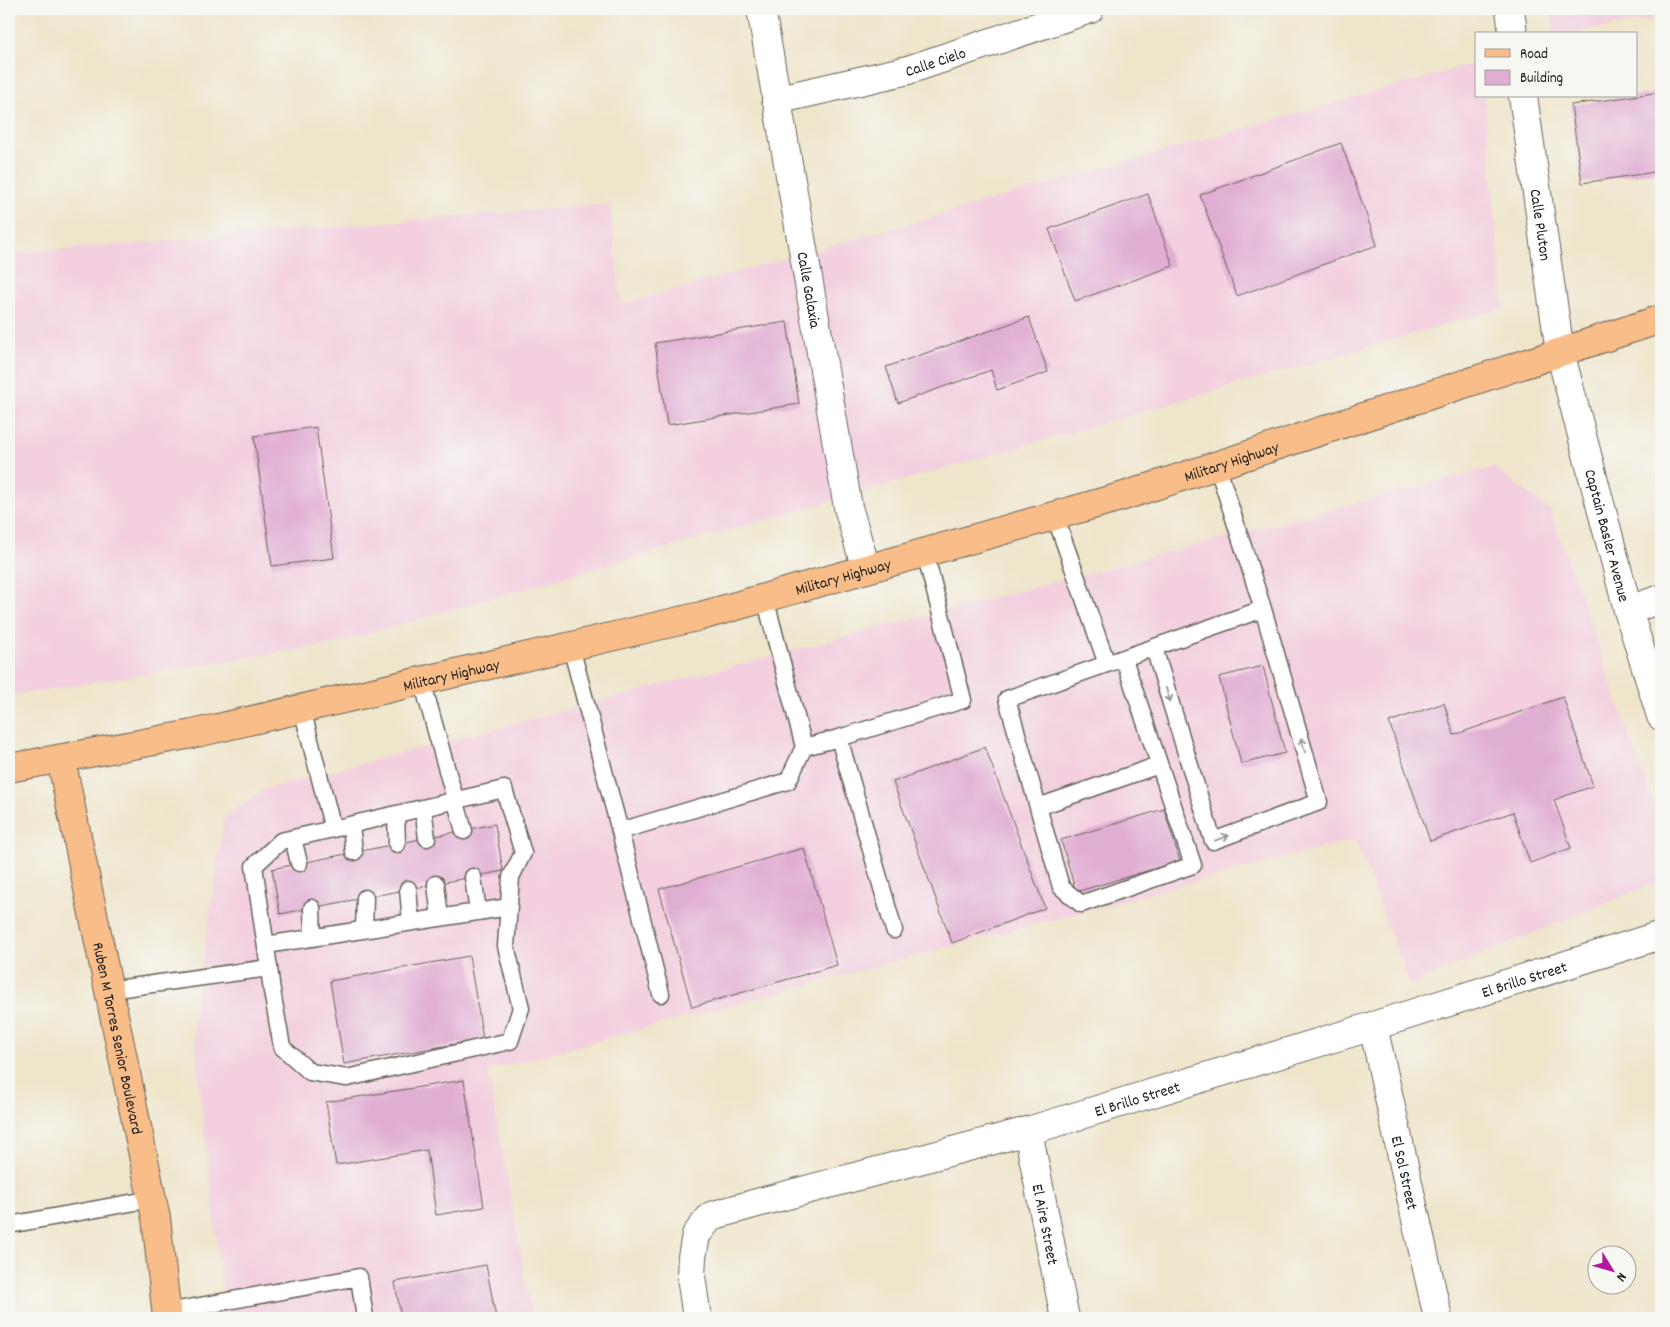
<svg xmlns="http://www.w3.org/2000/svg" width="1670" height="1327" font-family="Dekko,sans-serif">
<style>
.built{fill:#f3cfdf}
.building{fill:#e1aed3}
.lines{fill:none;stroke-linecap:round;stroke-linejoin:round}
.lane-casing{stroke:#666259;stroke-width:19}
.street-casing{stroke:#666259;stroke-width:30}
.primary-casing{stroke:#666259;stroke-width:30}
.lane{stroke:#fff;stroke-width:16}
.street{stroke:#fff;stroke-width:28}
.primary{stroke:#f8bd89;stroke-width:28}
.oneway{stroke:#999}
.labels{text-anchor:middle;stroke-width:4.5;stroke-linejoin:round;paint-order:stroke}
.street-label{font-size:16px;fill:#1c1c1c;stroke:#f6f6f2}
</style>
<rect width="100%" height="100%" fill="#f6f6f2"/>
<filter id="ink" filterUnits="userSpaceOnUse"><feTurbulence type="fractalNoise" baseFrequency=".02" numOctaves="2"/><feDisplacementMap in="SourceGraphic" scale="10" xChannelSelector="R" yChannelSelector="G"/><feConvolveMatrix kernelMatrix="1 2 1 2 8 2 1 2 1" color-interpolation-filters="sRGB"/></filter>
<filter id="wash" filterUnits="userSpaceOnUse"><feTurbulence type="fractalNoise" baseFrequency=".0096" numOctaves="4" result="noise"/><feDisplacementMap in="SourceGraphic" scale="20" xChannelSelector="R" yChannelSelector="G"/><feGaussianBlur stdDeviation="1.12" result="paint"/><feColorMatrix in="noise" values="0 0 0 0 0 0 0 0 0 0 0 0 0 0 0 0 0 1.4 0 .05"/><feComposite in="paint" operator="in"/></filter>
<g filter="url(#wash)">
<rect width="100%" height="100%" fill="#efe5cb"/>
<path class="built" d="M1551,9h110v9l-94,16h-13z
M1476,63v33h8l20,212 -1172,336 -323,52v-442l601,-50 11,101z
M1494,467l56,43 111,315v55l-251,105 -55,-146 -867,231 44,248h-307l-32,-293 31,-207 40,-29z"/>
<g id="blocks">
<path class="building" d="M1661,92v79l-79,12 -11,-78z
M1341,143l36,102 -140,51 -37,-101z
M1148,194l25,72 -98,35 -26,-72z
M1029,317l19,55 -51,18 -6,-20 -93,33 -12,-36z
M787,322l12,82 -132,21 -12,-82z
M316,427l18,131 -62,8 -18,-130z
M1263,666l22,87 -44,11 -22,-87z
M1563,697l30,89 -39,14 17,48 -41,15 -17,-51 -83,29 -41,-119 55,-19 10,32z
M985,747l60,161 -93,35 -59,-161z
M1164,809l16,52 -104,31 -15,-52z
M495,824l8,47 -223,43 -8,-45z
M804,848l33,117 -145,42 -33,-118z
M469,956l14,83 -139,25 -14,-83z
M464,1080l20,127 -48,8 -9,-65 -91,15 -10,-63z
M486,1265l10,53h-95l-6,-36z"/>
</g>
</g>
<g filter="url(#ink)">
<use href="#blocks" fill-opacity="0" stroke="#666259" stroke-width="1"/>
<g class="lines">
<g class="lane-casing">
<path id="lane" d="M1055,516l52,148
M765,598l39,149 35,-9 124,-38 -38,-147
M571,647l49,184 168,-50 16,-34
M1154,648l59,193 106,-39 -56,-193
M1124,659l69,206 -112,39 -20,-17 -54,-188 256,-90 -46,-144
M422,681l42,150
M302,709l31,120
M839,738l55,192
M1038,807l121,-42
M423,808l4,30
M396,814l1,30
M351,825l3,27
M620,831l41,163
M293,838l6,25
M473,877l5,35
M436,884l4,34
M408,889l3,33
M312,908l1,30
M364,930l1,-32
M266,945l243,-38
M109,990l160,-22 3,23 10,56 28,25 37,6 163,-37 11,-33 -15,-62 5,-69 12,-24 -19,-64 -223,52 -27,25 15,102
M9,1225l143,-26
M167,1312l192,-35 6,41"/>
</g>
<g class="street-casing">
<g id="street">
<path id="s1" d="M761,9l87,498 18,62"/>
<path d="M1510,9l3,25"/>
<path id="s2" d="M1523,96l37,256 68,258 33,106"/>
<path id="s3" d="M776,100l132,-30 182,-61"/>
<path d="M1628,610l33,-11"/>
<path id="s4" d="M1373,1026l65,292"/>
<path id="s5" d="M1028,1131l37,187"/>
<path id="s6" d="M697,1318l-6,-42 1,-19 4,-22 15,-19 46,-13 271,-72 345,-105 288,-91"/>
</g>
</g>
<g class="primary-casing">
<g id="primary">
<path id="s7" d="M61,759l95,459 11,100"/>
<path id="s8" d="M9,768l183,-34 509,-118 423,-120 537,-177"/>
</g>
</g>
<use href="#lane" class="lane"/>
<use href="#street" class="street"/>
<use href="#primary" class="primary"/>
</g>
<defs><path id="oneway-shaft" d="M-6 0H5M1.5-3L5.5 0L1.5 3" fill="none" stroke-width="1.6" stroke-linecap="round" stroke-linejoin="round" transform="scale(1.25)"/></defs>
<g class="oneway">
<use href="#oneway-shaft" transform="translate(1168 695) rotate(73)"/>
<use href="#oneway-shaft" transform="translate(1303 745) rotate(-106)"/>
<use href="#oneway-shaft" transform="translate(1222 838) rotate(-20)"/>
</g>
</g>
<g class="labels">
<g class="street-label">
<text dy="6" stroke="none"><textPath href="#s3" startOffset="164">Calle Cielo</textPath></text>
<text dy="6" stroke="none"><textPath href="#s2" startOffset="130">Calle Pluton</textPath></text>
<text dy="6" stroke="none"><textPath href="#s1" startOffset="285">Calle Galaxia</textPath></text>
<text dy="6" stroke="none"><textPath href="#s8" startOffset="1261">Military Highway</textPath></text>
<text dy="6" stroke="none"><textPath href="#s2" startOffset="448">Captain Basler Avenue</textPath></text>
<text dy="6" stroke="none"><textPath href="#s8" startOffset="856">Military Highway</textPath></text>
<text dy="6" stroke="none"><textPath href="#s8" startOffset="452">Military Highway</textPath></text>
<text dy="6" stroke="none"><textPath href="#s6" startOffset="955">El Brillo Street</textPath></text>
<text dy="6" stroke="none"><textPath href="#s7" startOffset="285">Ruben M Torres Senior Boulevard</textPath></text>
<text dy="6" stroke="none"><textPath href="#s6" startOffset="550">El Brillo Street</textPath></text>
<text dy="6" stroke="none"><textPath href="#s4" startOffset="150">El Sol Street</textPath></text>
<text dy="6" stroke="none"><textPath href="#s5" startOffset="95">El Aire Street</textPath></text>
</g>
</g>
<rect width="1670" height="1327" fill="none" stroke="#f6f6f2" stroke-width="30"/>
<rect x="1475" y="32" width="162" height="65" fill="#f6f6f2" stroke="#9f9f9c"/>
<rect x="1485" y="49" width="25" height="8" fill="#f8bd89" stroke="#9f9f9c"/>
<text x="1520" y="58" font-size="15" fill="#1c1c1c">Road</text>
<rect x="1485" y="70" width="25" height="15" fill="#e1aed3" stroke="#9f9f9c"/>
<text x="1520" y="82" font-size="15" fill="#1c1c1c">Building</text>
<g transform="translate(1612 1270) rotate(127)"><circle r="24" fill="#f6f6f2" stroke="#9f9f9c"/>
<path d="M0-4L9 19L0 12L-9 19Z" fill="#b5179e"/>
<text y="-8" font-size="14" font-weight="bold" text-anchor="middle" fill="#1c1c1c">N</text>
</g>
</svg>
